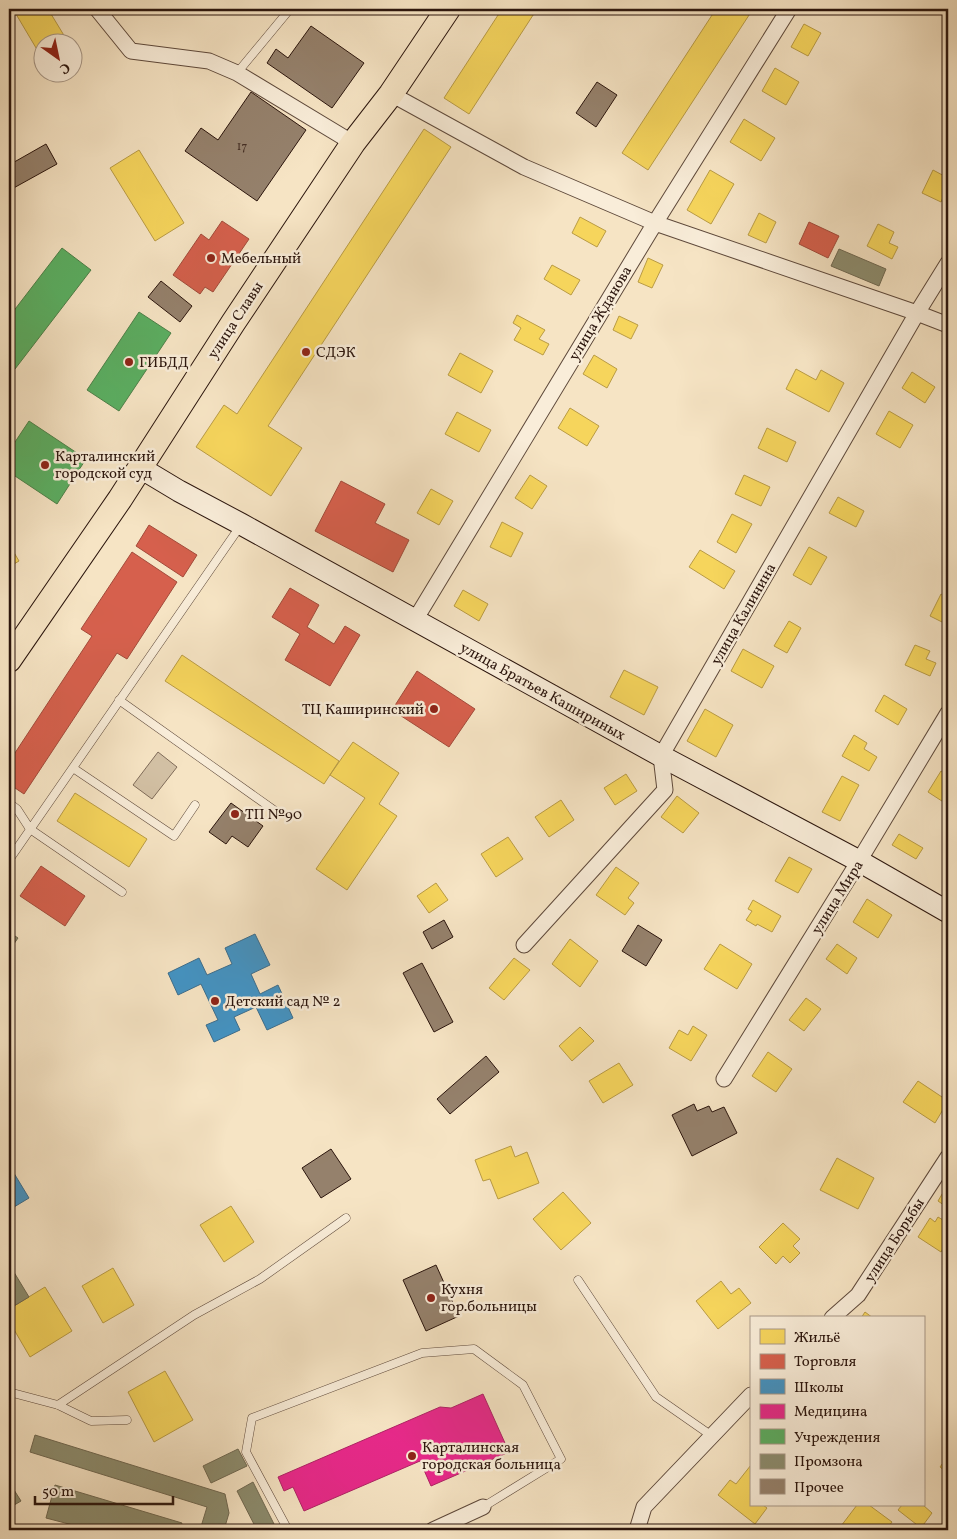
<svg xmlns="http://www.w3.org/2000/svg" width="957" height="1539" font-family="Vollkorn,serif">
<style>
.green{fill:#d3c1a5;stroke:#7f6b59}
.homes{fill:#f6d55c;stroke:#b99b44}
.shops{fill:#d6604d;stroke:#a34a3a}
.schools{fill:#4393c3;stroke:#3c6d8c}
.health{fill:#e7298a;stroke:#af2364}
.public{fill:#5aae61;stroke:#4c8048}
.industry{fill:#8c8c6e;stroke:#6f6851}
.building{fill:#95816c;stroke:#2b150d}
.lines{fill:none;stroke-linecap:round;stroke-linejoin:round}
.service-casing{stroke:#5e493b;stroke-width:9}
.minor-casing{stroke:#5e493b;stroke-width:17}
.secondary-casing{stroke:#2b150d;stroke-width:23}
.primary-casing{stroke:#2b150d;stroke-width:26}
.service{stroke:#f9edd9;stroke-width:8}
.minor{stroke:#f9edd9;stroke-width:15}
.secondary{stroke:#f9edd9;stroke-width:21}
.primary{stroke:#f6e4c4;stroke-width:24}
.poi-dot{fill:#8f2418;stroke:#f9edd9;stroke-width:2}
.labels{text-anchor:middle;stroke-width:5;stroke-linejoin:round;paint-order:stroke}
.number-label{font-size:12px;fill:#463025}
.poi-label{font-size:15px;fill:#2b150d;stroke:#f9edd9;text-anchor:start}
.street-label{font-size:15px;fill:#2b150d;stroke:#f9edd9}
</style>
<rect width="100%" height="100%" fill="#f6e4c4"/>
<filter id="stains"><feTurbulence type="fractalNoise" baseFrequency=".004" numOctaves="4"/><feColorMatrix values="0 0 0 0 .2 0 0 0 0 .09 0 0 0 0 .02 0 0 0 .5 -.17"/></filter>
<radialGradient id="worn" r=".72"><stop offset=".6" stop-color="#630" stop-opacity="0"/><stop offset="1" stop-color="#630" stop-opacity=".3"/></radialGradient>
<path class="green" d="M158,752l19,15 -25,32 -19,-14z"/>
<path class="homes" d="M13,9h35l20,33h-26v16z
M502,9h35l-68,105 -25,-16z
M716,9h37l-105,161 -26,-17z
M804,24l17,9 -13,23 -17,-9z
M775,68l24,14 -13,23 -24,-14z
M744,119l31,19 -14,23 -31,-19z
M948,120v13l-5,-3z
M424,129l27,18 -183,279 34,22 -31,48 -75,-49 28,-42 13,9z
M139,150l45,73 -29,18 -45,-73z
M710,170l24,14 -23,40 -24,-14z
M933,170l15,8v9l-7,15 -19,-9z
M759,213l17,9 -10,21 -18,-8z
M580,217l26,14 -9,16 -25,-14z
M878,224l16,8 -5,11 9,4 -6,12 -25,-13z
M648,258l15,7 -11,23 -14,-6z
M552,265l28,15 -9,15 -27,-16z
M517,315l28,15 -6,9 10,5 -6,11 -29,-15 7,-12 -8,-5z
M619,316l19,9 -7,14 -18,-9z
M460,353l33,18 -12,22 -33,-18z
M594,355l23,14 -10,19 -24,-14z
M796,369l20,11 5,-10 23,13 -15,29 -43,-23z
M912,372l23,15 -10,16 -23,-15z
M570,408l29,18 -12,20 -29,-18z
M889,411l24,14 -13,23 -24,-14z
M457,412l34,18 -12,22 -34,-18z
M767,428l29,14 -9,20 -29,-14z
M530,475l17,11 -15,23 -17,-11z
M744,475l26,12 -9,19 -26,-12z
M431,489l22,12 -14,24 -22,-12z
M838,497l26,14 -8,16 -27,-14z
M732,514l20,10 -16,29 -19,-11z
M502,522l21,11 -12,24 -21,-10z
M9,544l10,17 -10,6z
M809,547l18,10 -16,28 -18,-10z
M700,550l35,21 -11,18 -35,-22z
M463,590l25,14 -9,17 -25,-15z
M941,594l7,4v27l-18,-9z
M789,621l12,7 -14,25 -13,-7z
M915,645l15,6 -4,8 10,4 -6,13 -25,-11z
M743,649l31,17 -12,22 -31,-17z
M182,655l157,106 -15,23 -159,-103z
M624,670l34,17 -14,28 -34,-18z
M884,695l23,14 -9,16 -23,-14z
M705,709l28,16 -17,32 -29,-16z
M854,735l13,8 -3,6 13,8 -8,14 -27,-15z
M353,742l46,31 -20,31 18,12 -50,74 -31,-21 49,-71 -35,-23z
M941,771l7,4v30l-20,-13z
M626,774l11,17 -22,14 -11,-17z
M842,776l17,9 -19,36 -18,-9z
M75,793l72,46 -18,28 -72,-46z
M677,796l22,17 -16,20 -22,-16z
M561,800l13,20 -25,17 -14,-20z
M899,834l24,14 -7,11 -24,-14z
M508,837l15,22 -27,18 -15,-23z
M789,857l23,12 -14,24 -23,-12z
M616,867l23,16 -11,15 6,5 -9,12 -29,-20z
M436,883l12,17 -19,13 -12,-17z
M867,899l25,16 -14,23 -25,-16z
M753,900l28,16 -9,16 -15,-8 -1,2 -10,-6 6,-9 -4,-2z
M570,939l28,22 -18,26 -28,-23z
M720,944l32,20 -15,25 -33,-20z
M837,944l20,14 -10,16 -21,-15z
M514,958l16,12 -26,30 -15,-12z
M806,998l15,11 -17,22 -15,-11z
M693,1026l14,9 -16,26 -22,-13 10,-18 9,5z
M580,1027l14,14 -22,20 -13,-15z
M768,1052l24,17 -16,23 -24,-16z
M619,1063l14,22 -30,18 -14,-22z
M918,1081l30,20 -13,22 -32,-21z
M511,1146l4,11 12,-5 12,31 -41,16 -8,-20 -7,2 -8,-21z
M837,1158l37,20 -16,31 -38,-19z
M948,1184v24l-10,-7z
M563,1192l28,31 -30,27 -28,-31z
M231,1206l23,36 -30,20 -24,-37z
M938,1217l10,6v6l-4,6 4,3v2l-7,12 -23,-15 12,-19 5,4z
M783,1223l17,16 -7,7 7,7 -10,10 -7,-7 -7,8 -17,-17z
M113,1268l21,37 -31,18 -21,-37z
M721,1281l10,13 8,-6 12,15 -33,26 -22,-28z
M45,1287l27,44 -42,26 -21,-36v-12z
M865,1312l8,6h-12z
M165,1371l28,49 -39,22 -26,-50z
M948,1456v17l-8,-6z
M751,1465v40h12l4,3 -12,16 -37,-29 12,-15 6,4z
M857,1505h12l23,17 -6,8h-48z
M902,1505h21l9,8 -11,15 -23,-18z"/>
<path class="shops" d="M222,221l27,18 -36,53 -8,-5 -5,7 -27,-19 28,-41 8,6z
M809,222l30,14 -11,22 -29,-14z
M341,481l44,23 -10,19 34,17 -16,32 -78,-41z
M149,525l48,30 -14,22 -47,-31z
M132,552l45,30 -50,77 -10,-6 -93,141 -15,-10v-22l83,-126 -11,-7z
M290,588l29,17 -12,22 27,17 11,-18 15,9 -30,51 -45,-26 15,-26 -28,-17z
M417,671l58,38 -26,38 -57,-37z
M41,866l44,30 -20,30 -45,-30z"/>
<path class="schools" d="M255,934l15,31 -19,9 9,20 18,-9 15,33 -26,12 -11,-23 -22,10 6,13 -26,12 -8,-17 12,-5 -17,-36 -23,11 -10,-22 31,-15 8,17 25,-11 -7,-16z
M9,1165l20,33 -20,12z"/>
<path class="health" d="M483,1394l26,58 -78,34 -11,-25 -116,50 -11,-24 -9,4 -6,-14 162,-70 11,1z"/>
<path class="public" d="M62,248l29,22 -76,99 -6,-5v-47z
M139,312l32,21 -52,78 -32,-21z
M29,421l57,38 -29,45 -48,-32v-21z"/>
<path class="industry" d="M839,249l47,20 -7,17 -48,-20z
M9,932l9,6 -9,13z
M9,1264l20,33 -20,12z
M35,1435l190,59 4,19 -5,17h-24l7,-23 -177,-55z
M238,1449l9,17 -36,17 -8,-17z
M9,1482l12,19 -12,7z
M253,1482l24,48h-20l-20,-39z
M55,1485l127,38 -2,7h-88l-46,-12z"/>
<path class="building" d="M311,26l53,37 -32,45 -65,-45 9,-14 12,9z
M597,82l20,13 -21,32 -20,-14z
M251,92l55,38 -49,71 -72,-50 16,-23 17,12z
M46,144l11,20 -47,26 -1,-3v-22z
M161,281l31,25 -12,16 -32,-25z
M231,803l32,23 -15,21 -16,-11 -6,8 -17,-12z
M444,920l9,17 -21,12 -9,-17z
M638,925l24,15 -16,26 -24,-15z
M422,963l31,59 -19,10 -31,-59z
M486,1056l13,16 -49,42 -13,-15z
M694,1104l3,7 12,-5 3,6 12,-5 13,26 -45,23 -20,-41z
M331,1149l20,30 -30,19 -19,-30z
M436,1265l23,51 -33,15 -23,-51z"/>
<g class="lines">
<g class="service-casing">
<path id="service" d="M237,73l53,-64
M119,700l159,113
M73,768l101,68 21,-31
M9,803l8,6 13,20 92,63
M9,860l232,-335
M578,1280l78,117 56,39
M9,1392l49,13 33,16 36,-1
M58,1405l136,-90 66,-36 86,-61
M288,1530l-42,-78 6,-34 170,-65 52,-4 49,36 38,74 -78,48"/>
</g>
<g class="minor-casing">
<path id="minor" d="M97,9l34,42 78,10 28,12 116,70
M391,94l133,73 131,56 262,90 31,12
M415,620l240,-397 134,-214
M524,945l141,-155 -4,-34 256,-443 31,-50
M724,1079l135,-218 89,-148
M832,1318l26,-23 90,-138
M433,1530l50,-23
M637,1530l7,-23 107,-112"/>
</g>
<g class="secondary-casing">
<path id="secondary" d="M139,467l40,24 62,33 420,232 198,105 89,51"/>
</g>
<g class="primary-casing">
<path id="primary" d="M9,660l111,-161 113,-176 120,-180 38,-49 57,-85"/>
</g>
<use href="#service" class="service"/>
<use href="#minor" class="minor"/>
<use href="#secondary" class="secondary"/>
<use href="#primary" class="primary"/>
</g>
<g class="poi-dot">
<circle cx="211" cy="258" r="5"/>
<circle cx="306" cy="352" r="5"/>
<circle cx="129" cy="362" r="5"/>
<circle cx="45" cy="465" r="5"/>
<circle cx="434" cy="709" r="5"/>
<circle cx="235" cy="814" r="5"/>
<circle cx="215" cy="1001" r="5"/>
<circle cx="431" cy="1298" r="5"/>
<circle cx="412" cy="1456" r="5"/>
</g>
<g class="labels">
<g class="number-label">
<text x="242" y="150">17</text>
</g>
<g class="poi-label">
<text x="221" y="263">Мебельный</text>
<text x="316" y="357">СДЭК</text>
<text x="139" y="367">ГИБДД</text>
<text x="55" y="461">Карталинский<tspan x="55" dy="17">городской суд</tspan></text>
<text x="424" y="714" text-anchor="end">ТЦ Каширинский</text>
<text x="245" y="819">ТП №90</text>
<text x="225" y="1006">Детский сад № 2</text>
<text x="441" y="1294">Кухня<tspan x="441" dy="17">гор.больницы</tspan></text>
<text x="422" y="1452">Карталинская<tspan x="422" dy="17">городская больница</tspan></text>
</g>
<g class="street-label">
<text transform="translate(600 313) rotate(-59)" y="5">улица Жданова</text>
<text transform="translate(235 320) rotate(-57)" y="5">улица Славы</text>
<text transform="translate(743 614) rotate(-60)" y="5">улица Калинина</text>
<text transform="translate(543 691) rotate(29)" y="5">улица Братьев Кашириных</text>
<text transform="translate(837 897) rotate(-58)" y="5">улица Мира</text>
<text transform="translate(894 1240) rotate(-57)" y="5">улица Борьбы</text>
</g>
</g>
<rect width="957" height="1539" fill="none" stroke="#f6e4c4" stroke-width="30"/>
<rect x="10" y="10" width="937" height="1519" fill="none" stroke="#2b150d" stroke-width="2.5"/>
<rect x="15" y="15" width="927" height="1509" fill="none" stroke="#2b150d"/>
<rect x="750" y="1316" width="175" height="190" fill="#f9edd9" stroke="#a79787"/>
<rect x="760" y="1329" width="25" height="15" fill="#f6d55c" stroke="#a79787"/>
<text x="794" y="1342" font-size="15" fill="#2b150d">Жильё</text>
<rect x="760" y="1354" width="25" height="15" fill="#d6604d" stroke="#a79787"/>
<text x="794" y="1366" font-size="15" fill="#2b150d">Торговля</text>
<rect x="760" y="1379" width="25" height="15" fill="#4393c3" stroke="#a79787"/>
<text x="794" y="1392" font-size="15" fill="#2b150d">Школы</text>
<rect x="760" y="1404" width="25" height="15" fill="#e7298a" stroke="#a79787"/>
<text x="794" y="1416" font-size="15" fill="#2b150d">Медицина</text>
<rect x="760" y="1429" width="25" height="15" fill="#5aae61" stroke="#a79787"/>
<text x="794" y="1442" font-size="15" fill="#2b150d">Учреждения</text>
<rect x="760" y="1454" width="25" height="15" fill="#8c8c6e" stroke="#a79787"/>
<text x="794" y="1466" font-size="15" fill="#2b150d">Промзона</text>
<rect x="760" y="1479" width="25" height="15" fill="#95816c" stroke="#a79787"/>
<text x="794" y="1492" font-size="15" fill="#2b150d">Прочее</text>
<g transform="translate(58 58) rotate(147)"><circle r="24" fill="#f9edd9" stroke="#a79787"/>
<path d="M0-4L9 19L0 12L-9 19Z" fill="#8f2418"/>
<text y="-8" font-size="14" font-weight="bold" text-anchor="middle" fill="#2b150d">С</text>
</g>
<path d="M35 1496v8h138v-8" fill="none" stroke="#2b150d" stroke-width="2.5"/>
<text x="42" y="1496" font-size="15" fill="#2b150d" stroke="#f9edd9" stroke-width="4" paint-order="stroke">50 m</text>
<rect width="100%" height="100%" filter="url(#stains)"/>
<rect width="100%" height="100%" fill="url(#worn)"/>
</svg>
